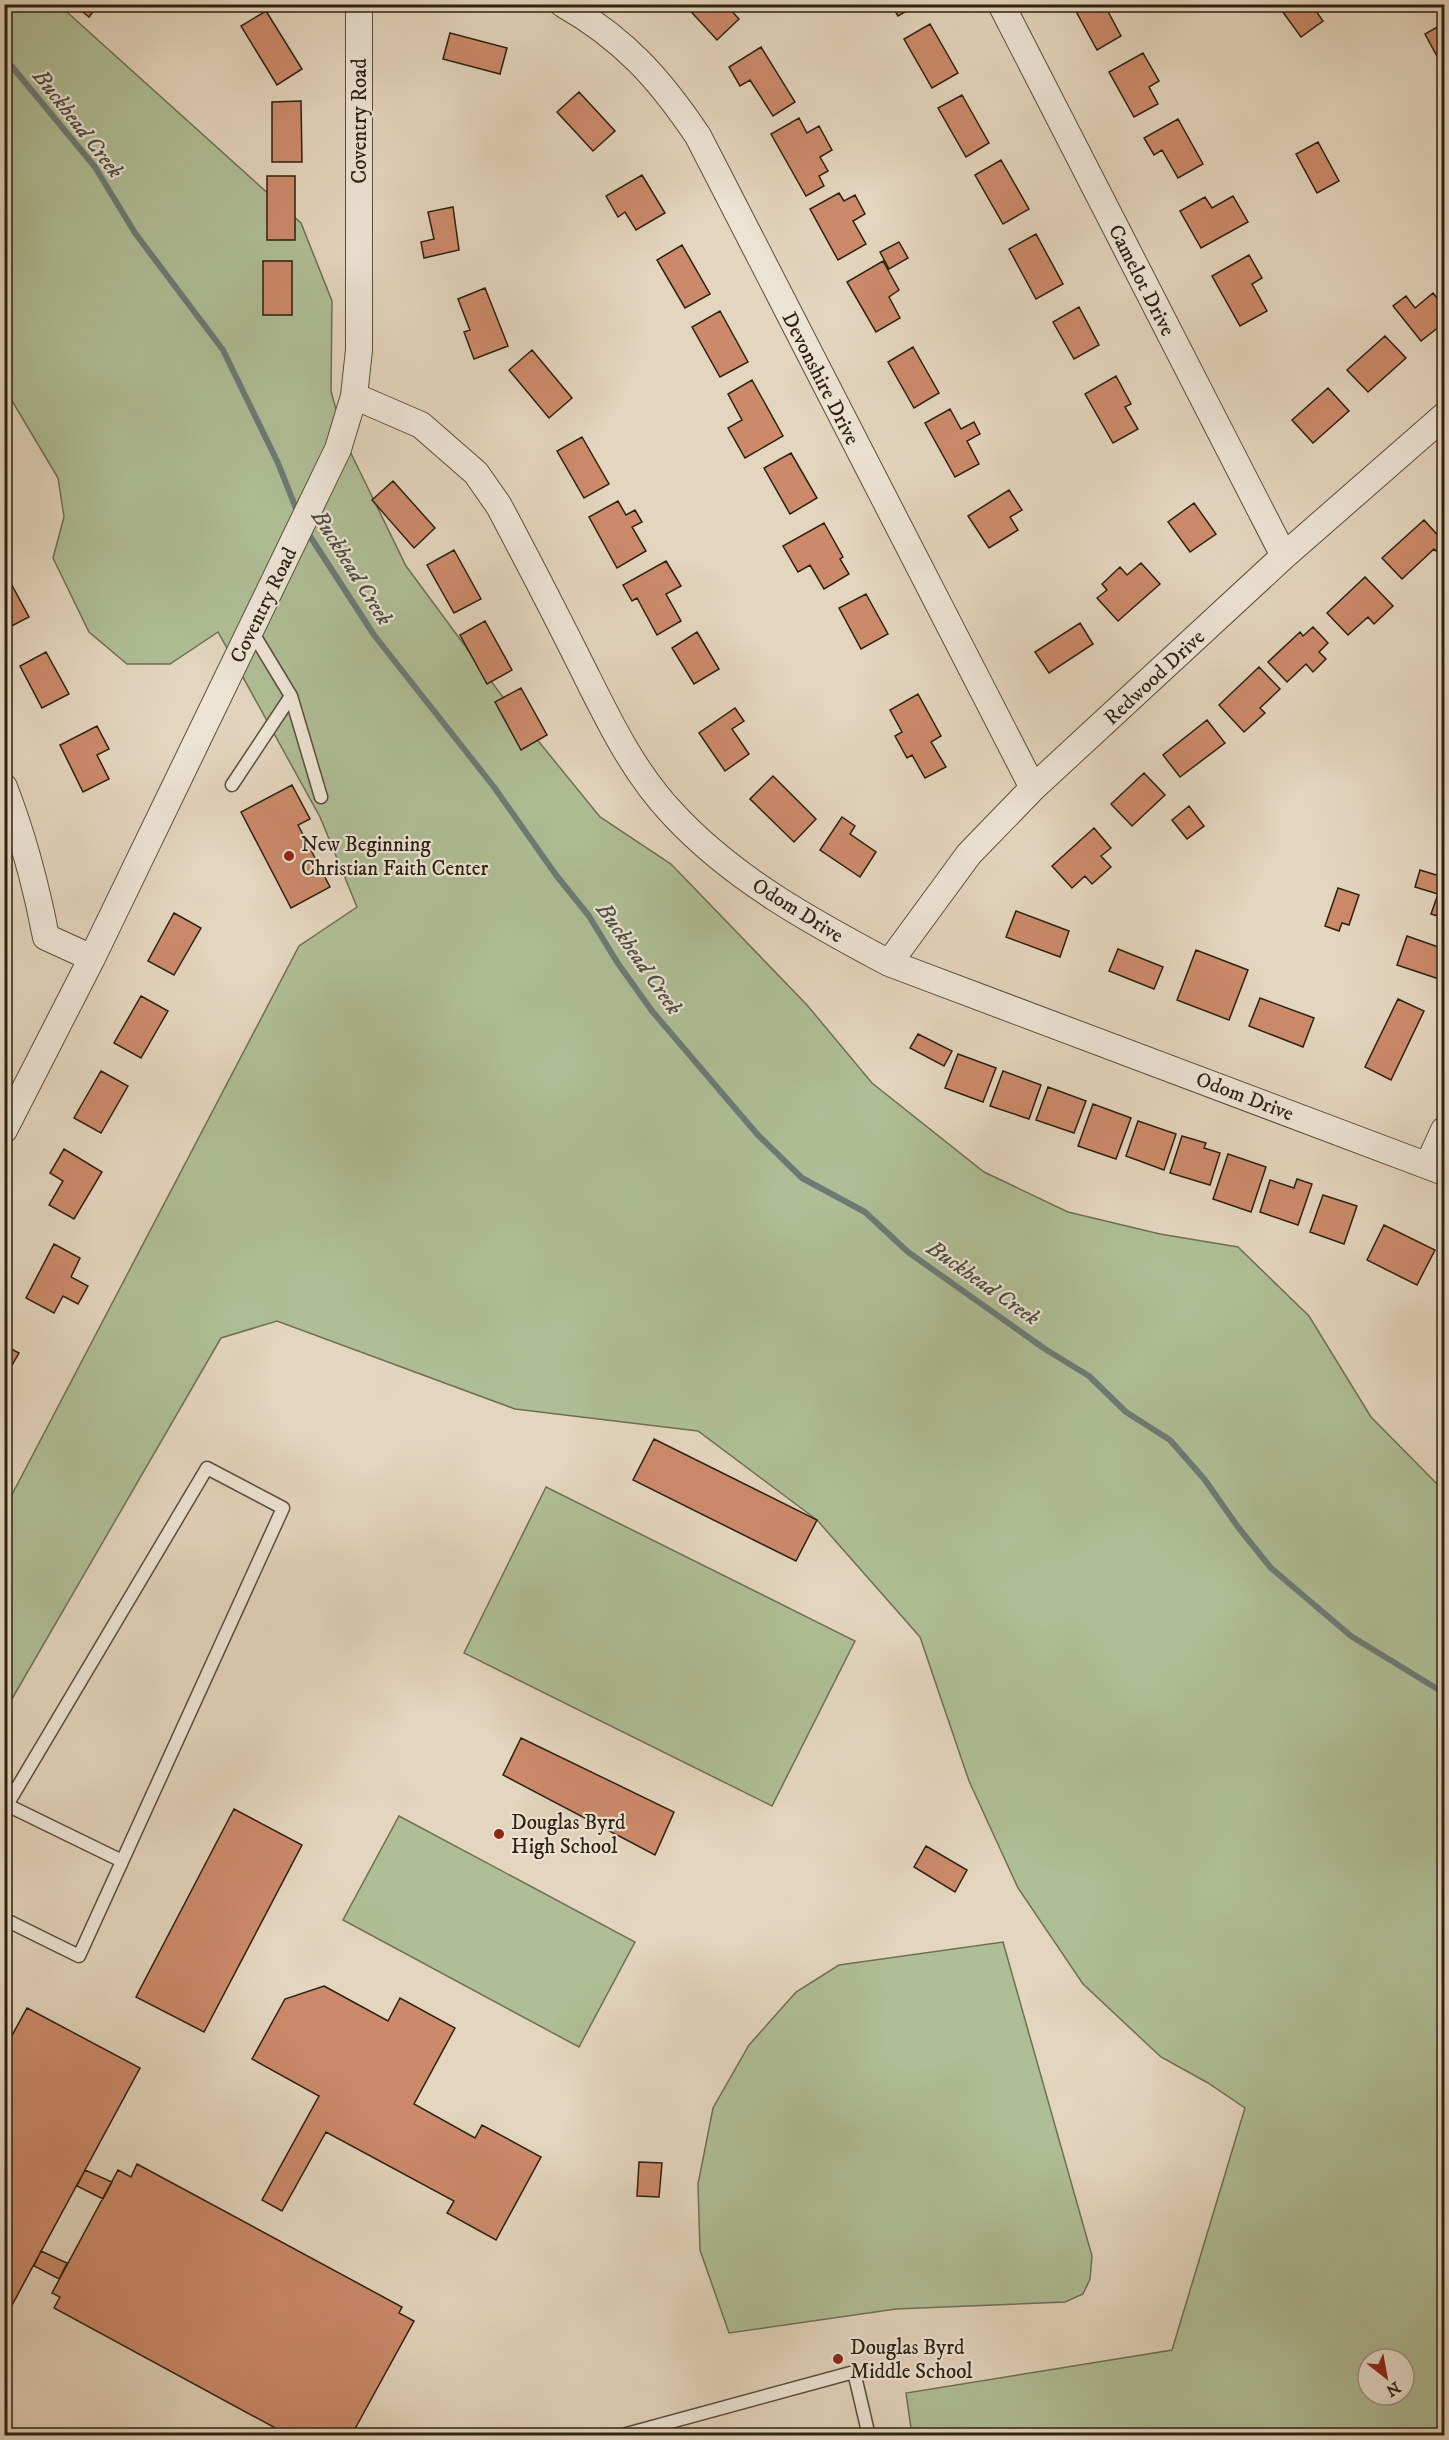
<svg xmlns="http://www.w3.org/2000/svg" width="1449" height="2440" font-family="'IM FELL DW Pica',serif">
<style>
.green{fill:#afbe96;stroke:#6e7054;stroke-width:1.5;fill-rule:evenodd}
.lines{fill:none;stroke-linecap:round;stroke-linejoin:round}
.stream{stroke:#6c7b76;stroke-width:6}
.building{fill:#cc8a6a;stroke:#2c2111;stroke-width:1.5}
.lane-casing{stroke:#5a4e3c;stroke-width:15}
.street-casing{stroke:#5a4e3c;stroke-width:28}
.lane{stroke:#ede4d5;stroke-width:12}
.street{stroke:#ede4d5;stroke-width:26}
.poi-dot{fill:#8f2418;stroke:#ede4d5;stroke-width:2}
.labels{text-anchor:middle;stroke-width:4.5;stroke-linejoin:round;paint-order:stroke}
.street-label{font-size:21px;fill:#2c2111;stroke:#ede4d5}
.poi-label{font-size:21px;fill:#2c2111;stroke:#ede4d5;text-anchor:start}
.water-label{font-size:22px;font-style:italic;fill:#4c4e43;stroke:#ede4d5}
</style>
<rect width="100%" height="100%" fill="#e4d5be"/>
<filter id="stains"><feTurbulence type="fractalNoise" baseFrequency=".00333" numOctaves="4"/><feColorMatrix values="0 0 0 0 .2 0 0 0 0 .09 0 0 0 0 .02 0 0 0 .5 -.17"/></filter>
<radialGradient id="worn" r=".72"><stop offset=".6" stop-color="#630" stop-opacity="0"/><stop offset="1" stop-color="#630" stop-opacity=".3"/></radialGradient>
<path class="green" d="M58,4l243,219 31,78 -1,90 13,48 62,127 99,134 95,117 71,47 136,141 65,78 112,89 84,40 92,22 78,13 71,69 62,101 73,74v944h-532l-6,-42 266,-43 73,-242 -37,-25 -47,-26 -78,-73 -65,-96 -49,-107 -49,-144 -103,-117 -119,-89 -183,-22 -238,-88 -56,17 -216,373v-203l294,-562 58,-39 -37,-90 -102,-185 -48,32h-43l-38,-32 -36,-74 11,-41 -6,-39 -53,-89 -1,-384zM1368,2359h36v36h-36z
M546,1487l309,154 -83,165 -308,-153z
M399,1816l236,126 -56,105 -236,-127z
M1003,1942l89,314 -2,23 -7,15 -18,8 -169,7 -167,24 -29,-83 -2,-66 15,-76 36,-63 47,-53 43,-27z"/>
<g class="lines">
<path class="stream" d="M4,57l91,110 40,66 88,117 55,113 21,53
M306,530l68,105 120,152 62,88 33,41 28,46 35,49 105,123 45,44 63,34 43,40 137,97 44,27 37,36 44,28 35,40 33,47 33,41 80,68 93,57"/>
</g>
<path class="building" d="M73,4h26l-10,13z
M684,4h41l14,15 -22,21z
M891,4h28l-21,12z
M1072,4h32l17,32 -24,14z
M1277,4h34l12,17 -22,16z
M266,11l36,58 -25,16 -36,-59z
M1444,23v34l-5,3 -14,-26z
M930,24l28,49 -26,15 -28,-49z
M450,33l57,15 -7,26 -57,-15z
M761,47l34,55 -22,14 -23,-36 -10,6 -11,-19z
M1143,53l16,28 -10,6 9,17 -24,13 -25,-45z
M579,92l36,39 -22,20 -36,-39z
M962,95l27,48 -23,14 -28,-49z
M301,101l1,61h-30v-60z
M799,118l8,15 12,-7 13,24 -12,7 8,14 -9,5 5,10 -18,10 -35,-62z
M1178,119l25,45 -25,14 -16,-28 -8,5 -10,-17z
M1318,142l21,39 -22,12 -21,-39z
M1001,160l28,49 -26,15 -28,-49z
M642,175l23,38 -29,17 -11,-18 -7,5 -12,-21z
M267,176h28v64h-28z
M839,193l5,8 11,-6 10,19 -12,7 13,23 -28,16 -28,-51z
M1233,196l15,26 -47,26 -21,-37 25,-14 7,11z
M453,207l6,43 -35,8 -3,-16 13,-3 -6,-27z
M1036,234l27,50 -27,15 -27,-50z
M899,242l9,16 -19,11 -9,-17z
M682,245l28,49 -25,14 -28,-48z
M1249,255l13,23 -10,6 15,27 -27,15 -28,-50z
M263,261h29v54h-29z
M883,261l16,29 -10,7 11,21 -24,14 -29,-50z
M485,288l23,58 -34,13 -10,-27 6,-2 -12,-31z
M1433,293l11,14v16l-23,18 -28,-35 13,-10 9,12z
M1079,307l20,38 -25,14 -21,-37z
M720,311l28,51 -28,15 -28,-50z
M1385,336l21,22 -38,34 -21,-22z
M913,347l26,46 -25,15 -26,-46z
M532,350l40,48 -23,20 -40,-48z
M1116,376l15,28 -6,3 13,22 -25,14 -28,-49z
M752,380l31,56 -38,22 -17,-30 14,-8 -14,-26z
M1328,388l21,23 -36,32 -21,-23z
M950,409l11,20 13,-7 6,12 -13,7 12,23 -24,13 -30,-54z
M582,437l27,47 -25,14 -27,-47z
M791,453l26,45 -27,16 -26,-46z
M393,481l42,47 -21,20 -42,-48z
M1009,490l13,20 -12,7 8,13 -29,18 -21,-32z
M618,501l8,14 9,-5 7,12 -10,5 14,24 -29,17 -28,-51z
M1194,503l22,31 -26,18 -22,-30z
M1424,520l20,22v7l-5,5 -5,-5 -32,30 -20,-21z
M824,523l19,34 -3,2 9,15 -25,15 -14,-24 -12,7 -15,-26z
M454,550l27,49 -27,14 -27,-48z
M666,561l15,25 -15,8 15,27 -24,14 -20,-37 -5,3 -9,-16z
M1141,563l19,21 -42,37 -21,-23 10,-8 -5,-6 18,-17 7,8z
M7,576l22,41 -25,13v-53z
M1365,577l28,29 -19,18 -6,-7 -20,18 -21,-22z
M866,594l22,40 -27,15 -22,-41z
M485,621l27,49 -25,14 -27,-49z
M1080,623l13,21 -44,29 -14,-21z
M1313,627l15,16 -9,9 7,7 -13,13 -7,-8 -19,18 -19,-20 32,-30 3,4z
M697,632l22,37 -25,15 -22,-36z
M46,652l23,42 -27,14 -22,-42z
M1259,667l21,22 -20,19 5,5 -21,19 -25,-27z
M521,688l26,47 -26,15 -26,-48z
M918,694l23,42 -10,6 15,25 -21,11 -13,-23 -5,3 -12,-22 7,-4 -12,-22z
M735,708l9,13 -12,8 17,25 -24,17 -26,-38z
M1207,720l18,23 -45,34 -17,-22z
M97,726l12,23 -12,6 12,24 -26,13 -23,-47z
M1144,773l21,22 -33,31 -21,-22z
M773,776l43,43 -22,23 -44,-43z
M292,785l18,34 -12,6 32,62 -39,21 -50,-96z
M1189,806l15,20 -17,13 -15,-19z
M842,817l13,9 -5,8 26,18 -16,25 -40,-27z
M1094,828l17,20 -10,8 10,11 -19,17 -7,-8 -13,12 -20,-22z
M1420,870l23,7 1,-3v44l-13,-4 7,-20 -23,-7z
M1338,888l21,7 -10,30 -7,-2 -3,8 -14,-5z
M1016,911l53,20 -9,26 -54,-20z
M174,913l27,15 -27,47 -26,-14z
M1407,936l37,13v14l-5,16 -42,-14z
M1118,949l45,18 -9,22 -45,-18z
M1196,950l52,20 -19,50 -52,-20z
M141,996l27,15 -27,47 -27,-15z
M1260,998l54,20 -11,29 -54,-21z
M1398,999l26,12 -33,69 -26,-13z
M918,1034l34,17 -8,15 -34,-18z
M958,1054l38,14 -13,34 -38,-14z
M101,1071l27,15 -27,47 -27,-15z
M1003,1071l38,14 -12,34 -39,-13z
M1048,1087l38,14 -12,32 -38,-13z
M1093,1104l38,14 -15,41 -38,-13z
M1138,1121l38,13 -12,36 -38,-14z
M1182,1136l24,7 -2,5 16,5 -10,32 -40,-12z
M64,1149l38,23 -28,47 -25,-14 14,-24 -13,-8z
M1228,1154l38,13 -15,45 -38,-13z
M1297,1179l15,5 -14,41 -38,-13 10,-32 24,8z
M1323,1195l34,11 -13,38 -34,-12z
M1384,1225l51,25 -18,35 -50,-25z
M54,1244l26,14 -9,19 17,9 -10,18 -15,-8 -9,17 -28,-15z
M4,1345l15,8 -15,26z
M654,1439l163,81 -21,41 -163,-81z
M521,1738l153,74 -19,43 -152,-80z
M234,1809l68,36 -98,187 -68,-35z
M926,1846l41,24 -12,22 -41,-25z
M324,1986l64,35 12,-23 55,30 -41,76 61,34 7,-13 59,32 -45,83 -49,-27 7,-12 -128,-69 -44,79 -20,-11 57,-104 -67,-37 33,-60z
M27,2008l113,60 -136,252v-270z
M639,2162l23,1 -3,34 -22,-1z
M137,2164l265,143 -3,6 15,8 -63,115h-61l-236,-128 6,-11 -8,-4 66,-123 13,7z
M85,2170l27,12 -9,17 -26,-13z
M41,2251l26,12 -8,16 -25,-13z"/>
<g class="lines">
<g class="lane-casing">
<path id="lane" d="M291,696l30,101
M232,785l59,-89 -40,-66
M7,1805l115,56
M4,1810l203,-342 76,40 -204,448 -75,-37
M619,2436l235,-64 15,64"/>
</g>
<g class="street-casing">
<path id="street" d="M563,4c61,35 96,74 135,132l335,652
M1001,4l283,552
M354,396l67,29 55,48 23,33c28,53 56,107 83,161 26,52 51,105 91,147 60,65 139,108 216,149l555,209
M4,787c19,49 32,98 42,150l46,21
M889,963l80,-109 64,-66 251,-232 160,-140
M4,1130l88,-172 246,-509 16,-53 5,-46v-346
M1428,1165l16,-35"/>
</g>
<use href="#lane" class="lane"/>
<use href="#street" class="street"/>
</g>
<g class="poi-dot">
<circle cx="289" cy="856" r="6"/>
<circle cx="499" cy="1834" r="6"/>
<circle cx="838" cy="2359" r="6"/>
</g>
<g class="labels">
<g class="street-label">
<text transform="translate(359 121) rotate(-90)" y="7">Coventry Road</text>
<text transform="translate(1142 280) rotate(63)" y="7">Camelot Drive</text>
<text transform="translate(821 378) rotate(63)" y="7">Devonshire Drive</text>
<text transform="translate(263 605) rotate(-64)" y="7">Coventry Road</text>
<text transform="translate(1154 677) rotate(-43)" y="7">Redwood Drive</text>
<text transform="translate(798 910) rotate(32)" y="7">Odom Drive</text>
<text transform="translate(1245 1096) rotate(21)" y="7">Odom Drive</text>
</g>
<g class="poi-label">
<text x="301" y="851">New Beginning<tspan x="301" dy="24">Christian Faith Center</tspan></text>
<text x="511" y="1829">Douglas Byrd<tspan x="511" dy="24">High School</tspan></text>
<text x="850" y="2354">Douglas Byrd<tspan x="850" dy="24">Middle School</tspan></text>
</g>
<g class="water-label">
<text transform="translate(79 123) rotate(52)" y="8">Buckhead Creek</text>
<text transform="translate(353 567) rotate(58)" y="8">Buckhead Creek</text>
<text transform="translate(640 958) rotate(55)" y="8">Buckhead Creek</text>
<text transform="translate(984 1282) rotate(35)" y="8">Buckhead Creek</text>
</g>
</g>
<rect width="1449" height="2440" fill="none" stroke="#e4d5be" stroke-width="24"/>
<rect x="6" y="6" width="1437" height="2428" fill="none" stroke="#2c2111" stroke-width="3"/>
<rect x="12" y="12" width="1425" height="2416" fill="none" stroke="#2c2111" stroke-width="1.5"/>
<g transform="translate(1386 2377) rotate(149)"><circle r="28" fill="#ede4d5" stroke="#a09687" stroke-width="1.5"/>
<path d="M0-4.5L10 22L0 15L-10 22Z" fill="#8f2418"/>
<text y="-9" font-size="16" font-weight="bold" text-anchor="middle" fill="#2c2111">N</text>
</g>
<rect width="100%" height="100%" filter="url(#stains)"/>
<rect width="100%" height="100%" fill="url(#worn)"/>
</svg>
